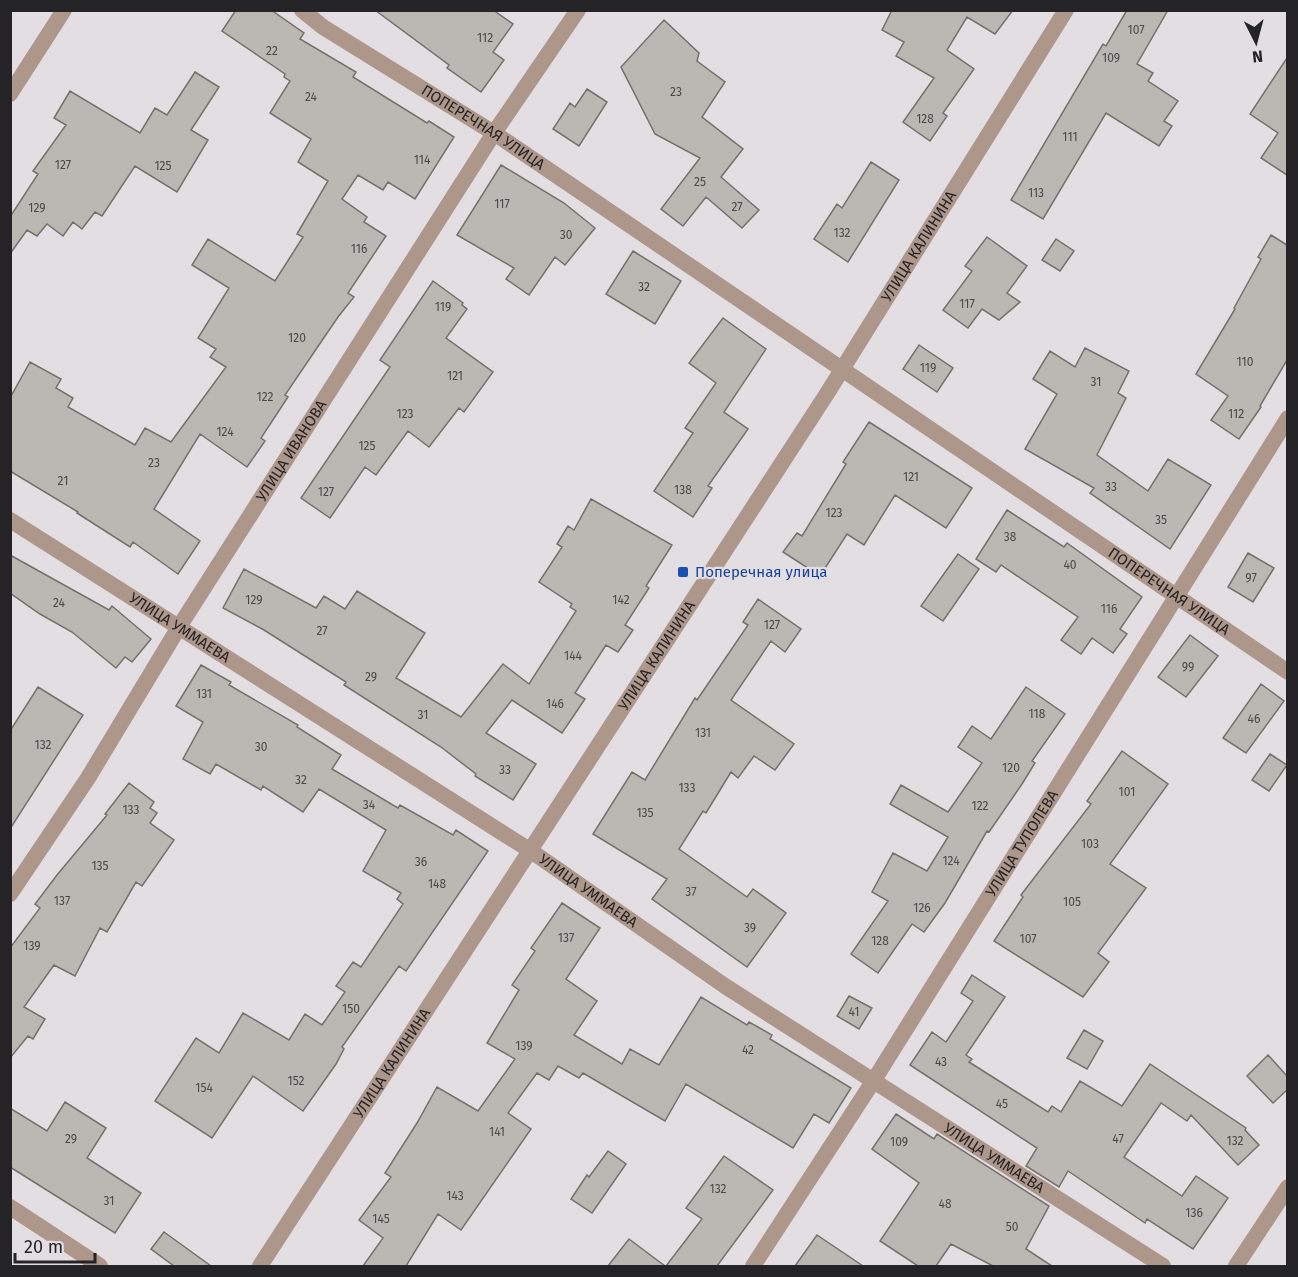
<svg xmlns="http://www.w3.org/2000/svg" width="1298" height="1277" font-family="'Fira Sans',sans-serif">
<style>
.building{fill:#bbb8b3;stroke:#74716c;stroke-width:1.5}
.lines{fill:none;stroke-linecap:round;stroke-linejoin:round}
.minor{stroke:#ad968a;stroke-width:16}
.tertiary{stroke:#ad968a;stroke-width:16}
.transit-dot{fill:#1a4fb4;stroke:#e2dee2;stroke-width:2}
.labels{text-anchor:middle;stroke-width:4.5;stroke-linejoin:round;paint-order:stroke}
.number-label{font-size:12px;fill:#4a4848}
.street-label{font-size:15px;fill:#242325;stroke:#e2dee2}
.transit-label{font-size:15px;fill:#164399;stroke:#e2dee2;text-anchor:start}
</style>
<rect width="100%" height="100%" fill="#e2dee2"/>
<path class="building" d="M236,10h35l33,23 -4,6 56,33 -3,5 74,46 2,-2 25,16 -39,62 -27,-17 -5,8 -25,-15 -16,24 25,18 -3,5 22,14 -38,57 6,4 -16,20 -53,78 3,2 -27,41 4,3 -18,26 -47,-33 -46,75 46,32 -22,33 -45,-32 -3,5 -53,-34 1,-1 -68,-41v-73l20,-36 31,17 -5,9 17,10 -5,9 67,38 10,-17 26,14 55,-75 -16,-10 6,-8 -18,-11 31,-50 -37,-23 16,-26 67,42 28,-44 -6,-3 31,-53 -30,-19 13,-23 -41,-26 20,-32 -6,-4 1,-3 -63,-43z
M375,10h118l20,14 -20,28 11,8 -23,32 -34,-24 2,-3z
M892,10h121l-18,24 -28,-17 -20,33 27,19 -31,44 4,3 -17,25 -27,-19 31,-44 -38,-22 8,-14 -22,-12z
M1127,10h41l-31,54 16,9 -5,8 30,20 -14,20 8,5 -13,20 -53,-33 -63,106 -32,-19 92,-156 3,2z
M664,20l35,33 -2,8 28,21 -23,35 41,32 -22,28 38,33 -17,18 -36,-31 -23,29 -22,-17 39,-51 -45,-24 -34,-67z
M1287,58v117l-26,-17 17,-25 -28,-19z
M195,72l24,15 -28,43 17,10 -31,52 -42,-26 -33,50 -7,-4 -13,17 -9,-7 -10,14 -16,-12 -10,12 -10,-6 -17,24v-37l28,-43 -5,-3 33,-46 -12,-7 16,-27 70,42 15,-25 12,7z
M587,89l20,13 -28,44 -26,-17 17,-26 5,4z
M871,162l28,18 -51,82 -34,-23 23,-35 5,4z
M501,165l63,38 31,25 -30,37 -10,-8 -26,38 -23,-16 8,-11 -57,-33z
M1271,235l16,10v115l-27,46 1,1 -22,32 -28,-19 17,-24 -32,-22 39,-65 -1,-1 27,-49 -3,-2z
M987,237l40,29 -20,27 13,9 -21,18 -17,-11 -14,19 -25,-18 29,-39 -7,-5z
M1056,239l18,12 -14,20 -18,-11z
M633,251l48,30 -26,43 -49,-30z
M433,281l30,22 -1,2 5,4 -21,29 47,34 -29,40 -5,-4 -30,39 -21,-16 -32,44 -11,-8 -35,51 -29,-20 89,-131 -10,-7z
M723,318l43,31 -42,63 24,17 -40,57 4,2 -19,29 -39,-26 39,-58 -8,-5 31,-45 -27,-20z
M919,345l34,23 -16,24 -34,-23z
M1085,348l44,23 -11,22 8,5 -29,57 51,36 20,-32 43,26 -41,64 -80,-56 4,-5 -69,-39 32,-55 -24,-15 17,-28 25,16z
M869,422l103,66 -26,40 -51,-33 -31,50 -17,-11 -27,42 -37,-24 14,-19 5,3 44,-72 -3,-2z
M591,499l81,46 -26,41 3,2 -24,37 8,5 -15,22 -12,-7 -31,48 10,6 -23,34 -50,-33 -26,33 50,31 -23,36 -38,-24 1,-2 -35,-27 -97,-62 2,-3 -82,-52 -41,-22 21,-39 72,39 8,-12 21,13 12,-18 68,42 -29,45 65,39 42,-53 26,20 47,-73 -6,-4 2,-3 -33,-22 23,-35 -5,-3 11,-18 6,4z
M1007,510l57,37 3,-4 75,54 -22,32 7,5 -14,19 -21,-15 -11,16 -20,-14 17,-23 -77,-52 -5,7 -20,-13z
M1248,553l26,15 -21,34 -25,-15z
M958,554l21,15 -36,52 -22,-15z
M10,555l99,55 3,-4 39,33 -19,23 -7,-5 -9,11 -44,-36 -32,-18 -30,-21z
M758,599l43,30 -16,23 -14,-11 -40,59 63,44 -19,26 -21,-14 -16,22 -7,-6 -25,41 -3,-2 -24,38 68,48 6,-8 33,24 -39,54 -95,-68 15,-20 -74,-45 39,-62 13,8 50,-82 2,2 51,-75 -5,-3z
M1190,635l28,21 -32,41 -28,-20z
M201,665l30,17 -2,3 69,40 -1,2 44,28 -9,14 66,39 2,-3 53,30 3,-5 32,21 -82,120 -7,-5 -57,81 2,2 -8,15 -33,47 -50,-35 -41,62 -57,-37 41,-63 23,15 24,-40 46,27 16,-26 17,11 23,-33 -9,-6 17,-24 8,5 42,-63 -6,-5 4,-6 -38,-22 23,-41 -67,-41 -16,23 -40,-26 -2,4 -45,-26 -6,10 -27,-15 20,-37 -27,-16z
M1261,684l23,17 -38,52 -23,-15z
M38,687l45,28 -73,114v-98z
M1026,687l39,27 -33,47 3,2 -13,21 -33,48 -2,-1 -42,72 -21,29 -12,-8 -34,49 -27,-19 37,-53 -16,-9 21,-39 34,18 21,-34 -58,-33 11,-19 47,27 34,-49 -24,-16 14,-21 19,13z
M1122,751l46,33 -58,80 36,24 -48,65 11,9 -26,35 -89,-56 29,-44 -2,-2 70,-91 -4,-3z
M1270,754l17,11 -18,26 -17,-11z
M129,783l25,19 -4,6 7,5 -7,10 24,17 -32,46 -6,-4 -29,50 -7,-4 -25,48 -21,-11 -30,42 21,12 -12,20 -5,-3 -18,22v-110l30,-40 -5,-4 22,-29 50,-60 -2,-1z
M562,903l38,25 -34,51 31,22 -23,34 48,29 8,-15 29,16 42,-68 46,28 2,-3 23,13 -2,4 81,49 -22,35 -15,-9 -21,34 -107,-64 -21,37 -82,-48 -4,5 -21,-12 -9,14 -12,-7 -29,40 23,16 -70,101 -23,-16 -32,52h-43l20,-28 -24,-18 32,-43 -6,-4 32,-50 20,-36 41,24 37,-52 -28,-16 32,-53 -7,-5 23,-34 -4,-3z
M972,975l33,22 -39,58 6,4 -3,3 79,50 4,-6 9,6 19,-31 42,25 28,-42 96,64 -1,2 14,15 -21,20 -47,-50 -4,6 -26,-18 -37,54 58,39 14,-20 32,22 -35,51 -46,-30 -2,4 -77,-52 -9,16 -33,-21 11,-18 -127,-83 22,-33 14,10 27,-41 -12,-8z
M849,996l23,12 -13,21 -22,-13z
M1084,1030l19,11 -16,28 -20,-11z
M1268,1055l19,21v14l-14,13 -26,-27z
M65,1102l41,26 -19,30 54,35 -26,40 -105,-66v-59l37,23z
M896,1114l38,25 3,-5 112,72 -23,43 26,17h-59l-42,-22 -15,22h-18l-38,-25 39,-58 -47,-34z
M608,1151l18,13 -34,49 -21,-14 16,-24 2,2z
M724,1156l49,34 -56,76h-51l36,-47 -16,-11z
M164,1232l47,34h-37l-23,-17z
M817,1235l46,31h-68z
M629,1239l36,27h-57z"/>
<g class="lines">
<g class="minor">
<path id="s1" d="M302,10l21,17 171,106 794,539"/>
<path d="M10,94l54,-84"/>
<path id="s2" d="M10,520l521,331 194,135 438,280"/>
<path id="s3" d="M10,894l78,-116 91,-151 315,-494 84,-123"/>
<path d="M10,1207l90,59"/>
<path id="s4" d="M753,1266l121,-186 414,-662"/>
<path d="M1236,1266l52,-79"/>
</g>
<path class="tertiary" id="s5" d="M260,1266l568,-874 238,-382"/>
</g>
<rect class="transit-dot" x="677" y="566" width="12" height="12" rx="3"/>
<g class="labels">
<g class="number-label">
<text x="1136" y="34">107</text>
<text x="485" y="42">112</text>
<text x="272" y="55">22</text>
<text x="1111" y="62">109</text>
<text x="676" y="96">23</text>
<text x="311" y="101">24</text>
<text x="925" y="123">128</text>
<text x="1070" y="141">111</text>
<text x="422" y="164">114</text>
<text x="63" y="169">127</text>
<text x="163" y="170">125</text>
<text x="700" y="186">25</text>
<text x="1036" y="197">113</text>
<text x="502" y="208">117</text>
<text x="737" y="211">27</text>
<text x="37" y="212">129</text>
<text x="842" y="237">132</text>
<text x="566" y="239">30</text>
<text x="359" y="253">116</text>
<text x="644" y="291">32</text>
<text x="967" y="308">117</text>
<text x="443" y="311">119</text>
<text x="297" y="342">120</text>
<text x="1245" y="366">110</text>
<text x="928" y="372">119</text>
<text x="455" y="380">121</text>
<text x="1096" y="386">31</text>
<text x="265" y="401">122</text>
<text x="405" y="418">123</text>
<text x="1236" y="418">112</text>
<text x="225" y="436">124</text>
<text x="367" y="450">125</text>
<text x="154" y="467">23</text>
<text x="911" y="481">121</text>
<text x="63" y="485">21</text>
<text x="1111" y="491">33</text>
<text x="683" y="494">138</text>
<text x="326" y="496">127</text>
<text x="834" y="517">123</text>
<text x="1161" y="524">35</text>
<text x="1010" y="541">38</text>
<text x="1070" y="569">40</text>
<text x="1251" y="582">97</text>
<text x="254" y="604">129</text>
<text x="621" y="604">142</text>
<text x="59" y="607">24</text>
<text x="1109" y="613">116</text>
<text x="772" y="629">127</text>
<text x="322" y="635">27</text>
<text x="573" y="660">144</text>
<text x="1188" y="671">99</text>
<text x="371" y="681">29</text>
<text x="204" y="698">131</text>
<text x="555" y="708">146</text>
<text x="1037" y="718">118</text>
<text x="423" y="719">31</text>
<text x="1254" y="723">46</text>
<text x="703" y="737">131</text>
<text x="43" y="749">132</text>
<text x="261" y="751">30</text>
<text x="1011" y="772">120</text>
<text x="505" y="774">33</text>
<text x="301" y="784">32</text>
<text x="687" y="792">133</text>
<text x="1127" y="796">101</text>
<text x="369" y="809">34</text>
<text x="980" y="810">122</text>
<text x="131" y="814">133</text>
<text x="645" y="817">135</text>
<text x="1090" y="848">103</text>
<text x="951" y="865">124</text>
<text x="421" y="866">36</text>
<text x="100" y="870">135</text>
<text x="437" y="888">148</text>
<text x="691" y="896">37</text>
<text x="62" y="905">137</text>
<text x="1072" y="906">105</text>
<text x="922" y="912">126</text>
<text x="750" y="932">39</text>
<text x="566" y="942">137</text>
<text x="1028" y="943">107</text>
<text x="880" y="945">128</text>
<text x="32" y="950">139</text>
<text x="351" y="1013">150</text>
<text x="854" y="1016">41</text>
<text x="524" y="1050">139</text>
<text x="748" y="1054">42</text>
<text x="941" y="1066">43</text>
<text x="296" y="1085">152</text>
<text x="204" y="1092">154</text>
<text x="1002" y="1108">45</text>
<text x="497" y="1136">141</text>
<text x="71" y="1143">29</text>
<text x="1118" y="1143">47</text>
<text x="1235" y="1145">132</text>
<text x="899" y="1146">109</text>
<text x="718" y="1193">132</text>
<text x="455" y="1200">143</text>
<text x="109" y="1205">31</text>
<text x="945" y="1208">48</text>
<text x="1194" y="1217">136</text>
<text x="381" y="1223">145</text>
<text x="1012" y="1231">50</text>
</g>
<g class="street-label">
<text dy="5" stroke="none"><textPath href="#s1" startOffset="216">ПОПЕРЕЧНАЯ УЛИЦА</textPath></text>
<text dy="5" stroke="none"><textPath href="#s5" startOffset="1214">УЛИЦА КАЛИНИНА</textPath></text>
<text dy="5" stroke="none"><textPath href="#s3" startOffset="525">УЛИЦА ИВАНОВА</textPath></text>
<text dy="5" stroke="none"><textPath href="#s1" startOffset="1044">ПОПЕРЕЧНАЯ УЛИЦА</textPath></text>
<text dy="5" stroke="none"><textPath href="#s2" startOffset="201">УЛИЦА УММАЕВА</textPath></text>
<text dy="5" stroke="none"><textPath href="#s5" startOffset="728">УЛИЦА КАЛИНИНА</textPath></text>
<text dy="5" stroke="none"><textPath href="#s4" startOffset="501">УЛИЦА ТУПОЛЕВА</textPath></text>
<text dy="5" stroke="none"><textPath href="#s2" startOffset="687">УЛИЦА УММАЕВА</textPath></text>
<text dy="5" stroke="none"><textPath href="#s5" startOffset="242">УЛИЦА КАЛИНИНА</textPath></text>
<text dy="5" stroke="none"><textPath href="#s2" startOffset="1173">УЛИЦА УММАЕВА</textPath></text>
</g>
<g class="transit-label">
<text x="695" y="577">Поперечная улица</text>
</g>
</g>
<rect width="1298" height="1277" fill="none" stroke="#242325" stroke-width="24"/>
<g transform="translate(1256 42) rotate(174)" stroke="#e2dee2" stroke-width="4.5" paint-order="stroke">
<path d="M0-4.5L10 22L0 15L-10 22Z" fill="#242325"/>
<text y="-9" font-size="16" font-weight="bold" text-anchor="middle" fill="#242325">N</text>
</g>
<path d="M15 1253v9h80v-9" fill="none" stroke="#242325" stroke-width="3"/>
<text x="24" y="1253" font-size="18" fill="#242325" stroke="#e2dee2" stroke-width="4.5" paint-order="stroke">20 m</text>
</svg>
